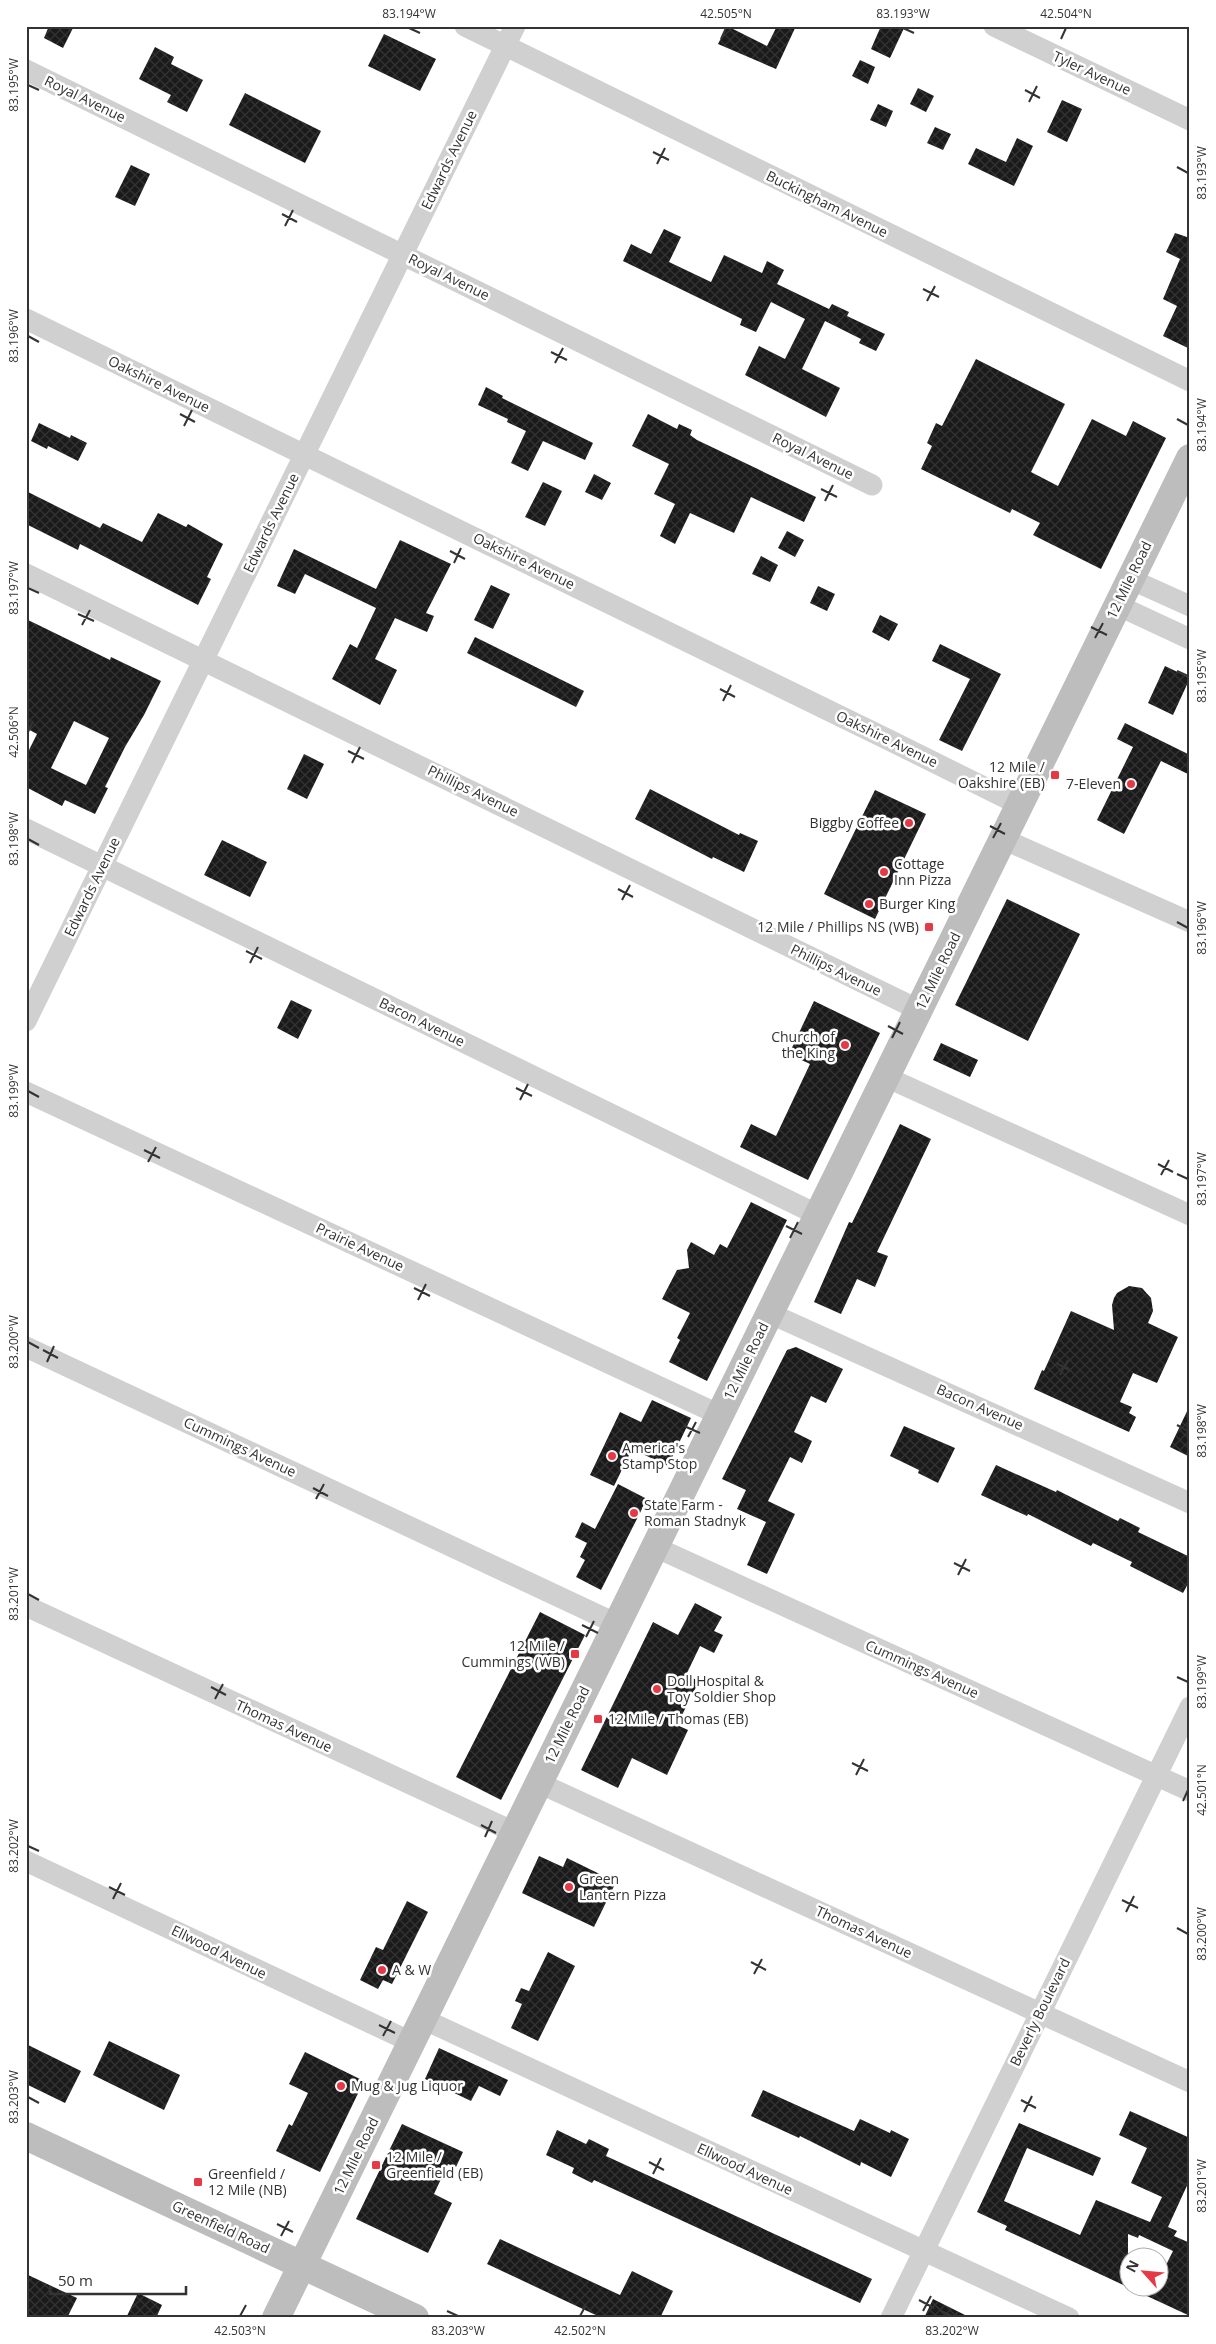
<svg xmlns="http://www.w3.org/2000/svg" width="1216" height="2344" font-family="'Open Sans',sans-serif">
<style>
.building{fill:url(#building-cross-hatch);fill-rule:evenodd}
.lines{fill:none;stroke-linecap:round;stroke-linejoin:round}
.minor{stroke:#d0d0d0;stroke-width:21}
.secondary{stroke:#bdbdbd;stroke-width:28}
.ticks{fill:none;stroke:#333;stroke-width:2}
.poi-dot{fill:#e63946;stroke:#fff;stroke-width:2}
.labels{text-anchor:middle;stroke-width:5;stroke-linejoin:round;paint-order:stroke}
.street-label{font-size:14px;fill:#333;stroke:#fff}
.poi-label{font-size:14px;fill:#333;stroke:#fff;text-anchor:start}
.neatline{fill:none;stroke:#333;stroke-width:2}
.ticks-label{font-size:12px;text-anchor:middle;fill:#333}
</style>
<defs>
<pattern id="building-cross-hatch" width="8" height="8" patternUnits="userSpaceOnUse" patternTransform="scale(1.25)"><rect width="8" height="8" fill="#1a1a1a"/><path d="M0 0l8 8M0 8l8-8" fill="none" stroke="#333"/></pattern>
</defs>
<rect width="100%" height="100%" fill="#fff"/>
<path class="building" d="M49,26h25l-11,22 -19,-10z
M727,26l40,20 10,-20h19l-20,43 -58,-25z
M881,26h24l-15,32 -19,-9z
M384,34l52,25 -16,32 -52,-25z
M155,47l19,10 -3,7 32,16 -16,32 -20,-10 4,-7 -32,-16z
M860,60l15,7 -7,17 -16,-8z
M918,88l16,8 -8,16 -16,-8z
M245,93l76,38 -16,32 -76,-38z
M1062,100l20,9 -15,33 -20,-10z
M878,104l15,7 -7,16 -16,-7z
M935,127l16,7 -8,16 -16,-7z
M1017,138l16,8 -19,40 -46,-22 8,-16 30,14z
M131,165l19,9 -15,32 -20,-9z
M664,229l17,8 -12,25 42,20 13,-27 38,18 5,-12 17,9 -7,14 52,25 3,-5 17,8 -2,4 38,18 -9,17 -17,-8 2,-4 -36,-18 -23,48 38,19 -14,29 -81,-42 14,-29 26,13 20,-40 -34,-17 -15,30 -16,-7 2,-6 -119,-58 8,-17 20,10z
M1175,233l15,5v111l-27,-13 14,-30 -14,-7 17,-40 -14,-7z
M976,359l89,45 -34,68 27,14 34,-67 34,17 7,-15 33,17 -65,131 -68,-34 7,-12 -28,-14 -2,4 -89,-44 11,-23 -5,-3 9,-20 6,3z
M486,387l17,9 -1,2 91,45 -8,17 -42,-19 -15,30 -17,-8 15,-32 -19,-9 1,-3 -30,-14z
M648,414l29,15 2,-5 13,6 -2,5 7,5 119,57 -12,25 -53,-25 -17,36 -44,-20 -15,31 -15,-8 15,-32 -21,-10 15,-30 -37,-18z
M39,423l31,15 1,-3 16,8 -9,18 -30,-15 -1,3 -16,-8z
M594,474l17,9 -9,17 -17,-8z
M543,482l19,9 -17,35 -20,-9z
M26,491l74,37 3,-5 39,19 16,-29 28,14 2,-3 35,20 -16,33 4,2 -13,26 -118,-61 -2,6 -52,-26z
M787,531l17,9 -9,17 -17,-9z
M400,540l51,24 -25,49 8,3 -7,16 -32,-14 -20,41 22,11 -17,35 -48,-26 18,-35 7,4 19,-40 -71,-34 -10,20 -18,-8 17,-37 82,40z
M761,556l17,9 -8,17 -18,-8z
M491,585l19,9 -17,35 -19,-9z
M818,586l17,8 -8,17 -17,-8z
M880,615l18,9 -9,17 -17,-9z
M26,619l84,41 1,-3 50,24 -17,34 -19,32 -20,40 3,1 -13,26 -30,-14 -3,6 -36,-19v-31l11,-22 -11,-6zM74,721l35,17 -23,47 -35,-17z
M475,637l109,54 -8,16 -109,-54z
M940,644l61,30 -39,77 -23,-11 31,-61 -38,-18z
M1165,666l25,12 -17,37 -25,-12z
M1125,723l65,32v20l-29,-14 -37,73 -27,-14 36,-73 -16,-8z
M304,754l20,10 -17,35 -20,-10z
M650,789l89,46 1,-2 18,8 -14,31 -31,-15 -1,2 -77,-40z
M875,790l51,24 -51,105 -51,-25z
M222,840l45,22 -17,35 -46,-22z
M1007,899l73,35 -52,107 -73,-36z
M291,1000l21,10 -14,29 -21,-11z
M814,1001l66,32 -72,147 -68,-33 11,-23 25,12 34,-72 -21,-10z
M941,1043l37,17 -8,17 -37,-17z
M900,1124l31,15 -54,113 11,4 -13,31 -18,-8 -16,35 -27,-12 35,-80 3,1z
M751,1202l36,18 -80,161 -38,-19 11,-22 -3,-2 13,-25 -28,-14 15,-29 12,-2 -2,-18 4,-8 23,13 6,-11 7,4z
M1129,1286l13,2 9,10 2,13 -5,12 30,14 -21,46 -24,-10 -13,29 12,5 -3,6 7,4 -7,15 -95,-43 8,-19 2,1 27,-60 43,19 -2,-25 2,-7 3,-5z
M796,1347l47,22 -17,34 -15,-7 -17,36 18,9 -10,22 -12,-6 -22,44 27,13 -28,60 -20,-9 19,-43 -29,-13 9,-19 -24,-11 65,-129z
M652,1400l39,18 -23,48 -36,-17 -18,37 -24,-11 30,-63 21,10z
M1190,1405v52l-20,-10z
M904,1426l51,22 -17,35 -20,-10 1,-3 -29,-14z
M996,1465l60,27 1,-2 61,31 2,-3 20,10 -2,4 52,25v23l-7,13 -53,-27 2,-4 -39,-19 -2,3 -63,-32 -1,2 -46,-21z
M618,1484l29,15 -46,91 -25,-13 9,-17 -5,-3 7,-14 -12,-6 7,-15 13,7z
M695,1603l27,14 -8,14 9,4 -9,18 -14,-7 -14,29 13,6 -22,44 11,5 -21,45 -35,-17 -14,30 -37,-18 72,-148 25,13z
M540,1612l45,23 -84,165 -45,-23z
M539,1856l24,11 4,-9 49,24 -22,45 -72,-34z
M407,1901l21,11 -36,72 -9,-4 -5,9 -18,-9 16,-33 7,3z
M548,1952l27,14 -37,75 -27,-13 11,-24 -7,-3 6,-13 8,3z
M109,2041l71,34 -16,35 -71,-35z
M26,2044l55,27 -16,32 -39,-19z
M439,2048l69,32 -8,16 -21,-10 -8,15 -46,-22z
M305,2052l59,29 -44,91 -44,-21 13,-27 3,2 16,-33 -19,-9z
M763,2090l91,41 6,-12 30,14 1,-3 18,9 -18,38 -30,-15 -1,4 -60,-30 -1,2 -48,-22z
M1130,2111l60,27v41l-22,48 9,4 -3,5 16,7v73l-185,-86 2,-4 -30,-14 42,-89 82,35 -8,18 -66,-28 -23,53 76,34 16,-35 54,22 12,-25 -31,-14 16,-35 -28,-13zM1128,2234l10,4 1,-3 34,16 -15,30v5h-30z
M402,2124l61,28 -7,15 -8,-3 -14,30 18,9 -24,50 -72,-34z
M557,2130l29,14 3,-5 20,10 -3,7 266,123 -12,24 -266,-123 -2,3 -20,-10 2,-5 -28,-13z
M500,2239l120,56 12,-24 41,20 -13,27h-58l-115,-54z
M26,2274l51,24 -10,20h-41z
M138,2293l24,12 -6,13h-30z
M933,2299l38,19h-47z"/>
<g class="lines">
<path class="minor" d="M465,26l725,355
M994,26l196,94
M26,70l846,415
M26,319l861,420 133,66
M26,574l893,436
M1130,579l60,27
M1117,605l73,34
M26,829l792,386
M1003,839l187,83
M26,1021l489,-995
M886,1077l304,138
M26,1092l694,323
M769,1313l421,190
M26,1347l591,277
M655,1547l535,244
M26,1606l488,226
M539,1783l651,299
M26,1861l385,181
M423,2019l646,299
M891,2318l299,-611"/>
<path class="secondary" d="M26,2136l389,182
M276,2318l914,-1860"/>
</g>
<path class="ticks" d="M409,28l11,5M903,28l11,5M721,39l5,-11M1061,39l5,-11M28,85l11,5M1025,90l15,8M1029,102l8,-16M653,152l16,8M657,164l8,-16M1177,167l11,6M282,214l15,8M285,226l8,-16M923,289l16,8M927,301l8,-15M28,336l11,6M551,352l16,8M555,363l8,-15M180,414l15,8M1177,419l11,6M184,426l8,-16M821,489l16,8M825,501l8,-16M450,551l15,8M454,563l7,-15M28,588l11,5M78,614l16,7M82,625l8,-15M1091,627l16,8M1095,638l8,-15M1177,671l11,5M720,689l15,8M723,701l8,-16M28,732l5,-11M348,751l16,8M352,763l8,-16M990,826l15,8M993,838l8,-15M28,839l11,6M618,889l15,8M622,900l8,-15M1177,922l11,6M246,951l16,8M250,963l8,-16M888,1026l15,8M892,1038l8,-16M516,1088l16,8M28,1091l11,6M520,1100l8,-16M144,1150l16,8M148,1162l8,-15M1158,1164l15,8M1177,1174l11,5M1161,1175l8,-15M786,1226l16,8M790,1238l8,-16M414,1288l16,8M418,1300l8,-16M28,1342l11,6M43,1350l15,8M47,1362l7,-16M1056,1363l15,8M1060,1375l8,-15M1177,1425l11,6M684,1426l16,7M688,1437l8,-15M313,1488l15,8M316,1499l8,-15M954,1563l16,8M958,1575l8,-16M28,1594l11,6M582,1625l16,8M586,1637l8,-16M1177,1677l11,5M211,1687l15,8M215,1699l8,-15M852,1763l16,8M856,1775l8,-16M1183,1801l5,-11M481,1825l15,8M485,1837l7,-16M28,1846l11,5M109,1887l16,8M113,1899l8,-16M1122,1900l16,8M1126,1912l8,-16M1177,1928l11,6M751,1962l15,8M754,1974l8,-15M379,2025l16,8M383,2036l8,-15M28,2097l11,6M1021,2100l15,8M1024,2112l8,-16M649,2162l15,8M653,2174l8,-16M1177,2180l11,6M277,2224l16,8M281,2236l8,-15M919,2300l15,8M447,2311l11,5M923,2311l8,-15M941,2311l11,5M240,2316l6,-11M580,2316l6,-11"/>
<g class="poi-dot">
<rect x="1050" y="770" width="10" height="10" rx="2.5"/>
<circle cx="1131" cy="784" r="5"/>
<circle cx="909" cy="823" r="5"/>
<circle cx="884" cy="872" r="5"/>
<circle cx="869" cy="904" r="5"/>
<rect x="924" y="922" width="10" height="10" rx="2.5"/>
<circle cx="845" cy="1045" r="5"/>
<circle cx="612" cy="1456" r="5"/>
<circle cx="634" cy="1513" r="5"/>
<rect x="570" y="1649" width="10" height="10" rx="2.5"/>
<circle cx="657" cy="1689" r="5"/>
<rect x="593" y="1714" width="10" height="10" rx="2.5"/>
<circle cx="569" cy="1887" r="5"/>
<circle cx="382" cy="1970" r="5"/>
<circle cx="341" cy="2086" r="5"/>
<rect x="371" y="2160" width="10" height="10" rx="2.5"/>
<rect x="193" y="2177" width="10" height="10" rx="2.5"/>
</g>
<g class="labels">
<g class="street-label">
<text transform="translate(1092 73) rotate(25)" y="5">Tyler Avenue</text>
<text transform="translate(85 99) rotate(26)" y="5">Royal Avenue</text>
<text transform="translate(449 160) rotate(-64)" y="5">Edwards Avenue</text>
<text transform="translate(827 204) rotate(26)" y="5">Buckingham Avenue</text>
<text transform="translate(449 277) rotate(26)" y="5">Royal Avenue</text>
<text transform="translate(159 384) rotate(26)" y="5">Oakshire Avenue</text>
<text transform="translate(813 456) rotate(26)" y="5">Royal Avenue</text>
<text transform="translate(271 523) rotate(-64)" y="5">Edwards Avenue</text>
<text transform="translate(524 561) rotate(26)" y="5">Oakshire Avenue</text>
<text transform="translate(1129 580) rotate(-64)" y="5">12 Mile Road</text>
<text transform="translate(887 739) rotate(26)" y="5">Oakshire Avenue</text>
<text transform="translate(473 791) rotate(26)" y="5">Phillips Avenue</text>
<text transform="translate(92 887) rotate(-64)" y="5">Edwards Avenue</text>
<text transform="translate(836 970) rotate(26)" y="5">Phillips Avenue</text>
<text transform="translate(938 971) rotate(-64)" y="5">12 Mile Road</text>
<text transform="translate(422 1022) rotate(26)" y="5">Bacon Avenue</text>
<text transform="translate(360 1247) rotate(25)" y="5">Prairie Avenue</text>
<text transform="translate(746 1361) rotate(-64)" y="5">12 Mile Road</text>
<text transform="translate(980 1407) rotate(24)" y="5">Bacon Avenue</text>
<text transform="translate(240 1447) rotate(25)" y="5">Cummings Avenue</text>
<text transform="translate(922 1669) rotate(24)" y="5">Cummings Avenue</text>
<text transform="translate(567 1725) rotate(-64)" y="5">12 Mile Road</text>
<text transform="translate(284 1726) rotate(25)" y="5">Thomas Avenue</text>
<text transform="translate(864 1932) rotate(25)" y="5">Thomas Avenue</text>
<text transform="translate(219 1952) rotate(26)" y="5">Ellwood Avenue</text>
<text transform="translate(1040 2012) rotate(-64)" y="5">Beverly Boulevard</text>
<text transform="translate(356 2156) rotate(-64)" y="5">12 Mile Road</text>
<text transform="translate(745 2169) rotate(25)" y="5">Ellwood Avenue</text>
<text transform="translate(221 2227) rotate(25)" y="5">Greenfield Road</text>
</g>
<g class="poi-label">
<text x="1045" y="772" text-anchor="end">12 Mile /<tspan x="1045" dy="16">Oakshire (EB)</tspan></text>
<text x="1121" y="789" text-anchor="end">7-Eleven</text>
<text x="899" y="828" text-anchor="end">Biggby Coffee</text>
<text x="894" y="869">Cottage<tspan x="894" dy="16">Inn Pizza</tspan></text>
<text x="879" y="909">Burger King</text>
<text x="919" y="932" text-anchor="end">12 Mile / Phillips NS (WB)</text>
<text x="835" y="1042" text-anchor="end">Church of<tspan x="835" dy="16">the King</tspan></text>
<text x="622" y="1453">America's<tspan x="622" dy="16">Stamp Stop</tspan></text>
<text x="644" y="1510">State Farm -<tspan x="644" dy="16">Roman Stadnyk</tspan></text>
<text x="565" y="1651" text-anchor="end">12 Mile /<tspan x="565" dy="16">Cummings (WB)</tspan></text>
<text x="667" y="1686">Doll Hospital &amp;<tspan x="667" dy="16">Toy Soldier Shop</tspan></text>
<text x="608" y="1724">12 Mile / Thomas (EB)</text>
<text x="579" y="1884">Green<tspan x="579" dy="16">Lantern Pizza</tspan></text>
<text x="392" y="1975">A &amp; W</text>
<text x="351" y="2091">Mug &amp; Jug Liquor</text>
<text x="386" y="2162">12 Mile /<tspan x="386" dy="16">Greenfield (EB)</tspan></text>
<text x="208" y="2179">Greenfield /<tspan x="208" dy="16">12 Mile (NB)</tspan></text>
</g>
</g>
<rect width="1216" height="2344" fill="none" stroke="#ffffff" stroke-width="55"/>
<g transform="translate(1144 2272) rotate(297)"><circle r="24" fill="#ffffff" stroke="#adadad"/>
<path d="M0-4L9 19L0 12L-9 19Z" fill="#e63946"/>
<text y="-8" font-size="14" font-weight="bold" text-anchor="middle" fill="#333333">N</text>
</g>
<path d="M50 2286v8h136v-8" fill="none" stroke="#333333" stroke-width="2.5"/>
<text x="58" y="2286" font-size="15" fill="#333333" stroke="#ffffff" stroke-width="4" paint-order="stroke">50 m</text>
<rect x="28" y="28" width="1160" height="2288" class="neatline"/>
<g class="ticks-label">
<text x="409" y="18">83.194°W</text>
<text x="726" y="18">42.505°N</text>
<text x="903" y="18">83.193°W</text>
<text x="1066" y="18">42.504°N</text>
<text transform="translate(14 85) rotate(-90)" y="4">83.195°W</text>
<text transform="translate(1202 173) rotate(-90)" y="4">83.193°W</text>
<text transform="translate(14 336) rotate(-90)" y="4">83.196°W</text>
<text transform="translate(1202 425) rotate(-90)" y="4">83.194°W</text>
<text transform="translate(14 588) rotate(-90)" y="4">83.197°W</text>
<text transform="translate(1202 676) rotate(-90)" y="4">83.195°W</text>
<text transform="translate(14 732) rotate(-90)" y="4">42.506°N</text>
<text transform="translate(14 839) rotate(-90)" y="4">83.198°W</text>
<text transform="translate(1202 928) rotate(-90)" y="4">83.196°W</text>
<text transform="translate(14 1091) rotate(-90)" y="4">83.199°W</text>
<text transform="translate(1202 1179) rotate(-90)" y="4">83.197°W</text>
<text transform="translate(14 1342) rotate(-90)" y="4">83.200°W</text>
<text transform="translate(1202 1431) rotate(-90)" y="4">83.198°W</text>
<text transform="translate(14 1594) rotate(-90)" y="4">83.201°W</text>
<text transform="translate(1202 1682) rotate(-90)" y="4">83.199°W</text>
<text transform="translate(1202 1790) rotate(-90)" y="4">42.501°N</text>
<text transform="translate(14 1846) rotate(-90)" y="4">83.202°W</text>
<text transform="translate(1202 1934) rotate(-90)" y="4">83.200°W</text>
<text transform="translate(14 2097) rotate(-90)" y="4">83.203°W</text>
<text transform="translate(1202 2186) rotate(-90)" y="4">83.201°W</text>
<text x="240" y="2335">42.503°N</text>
<text x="458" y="2335">83.203°W</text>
<text x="580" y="2335">42.502°N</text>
<text x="952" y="2335">83.202°W</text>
</g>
</svg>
